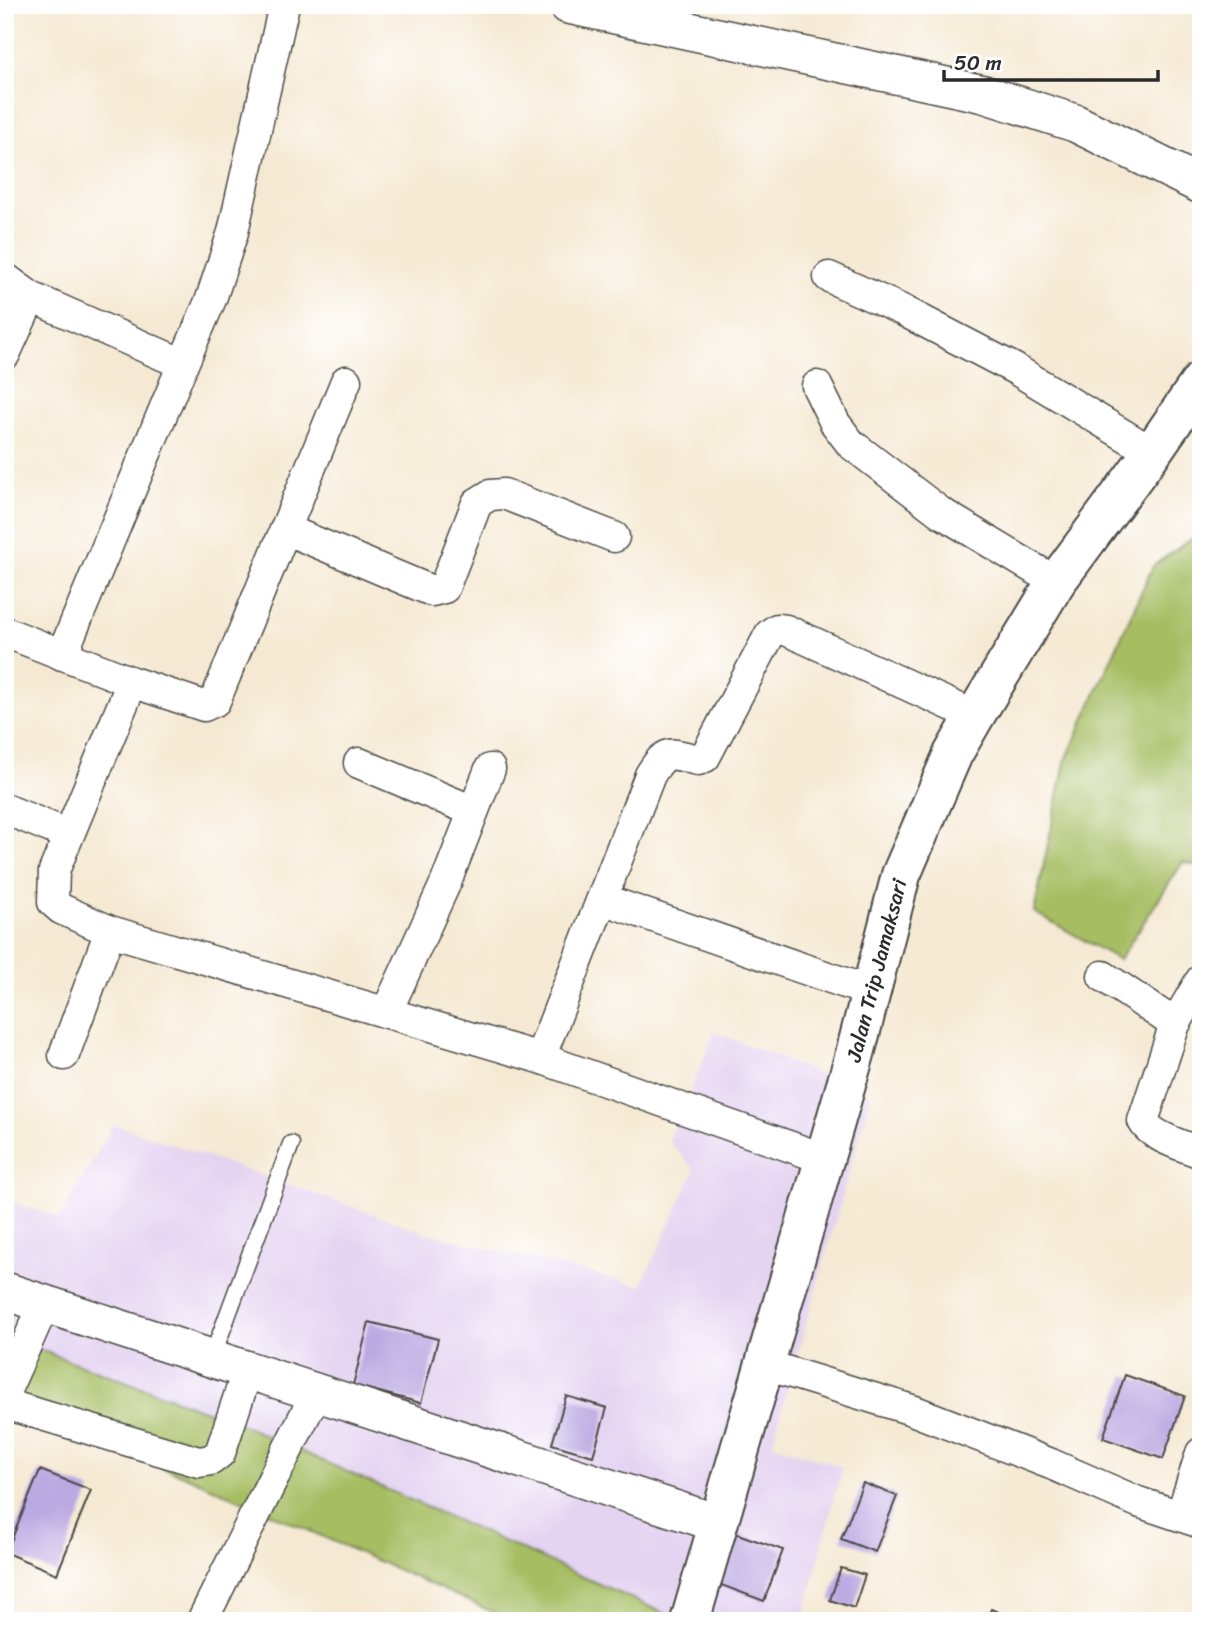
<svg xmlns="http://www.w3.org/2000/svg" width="1206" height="1626" font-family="Sriracha,sans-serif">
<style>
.built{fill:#e4d3f1}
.green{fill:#a6bd62;stroke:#687446;stroke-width:2}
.building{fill:#bba9e2}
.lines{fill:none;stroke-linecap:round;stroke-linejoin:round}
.service-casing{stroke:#494844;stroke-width:19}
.minor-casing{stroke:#494844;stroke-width:33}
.tertiary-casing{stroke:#494844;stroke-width:40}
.secondary-casing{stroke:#494844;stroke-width:42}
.service{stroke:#fff;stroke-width:16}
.minor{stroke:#fff;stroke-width:30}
.tertiary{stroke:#fff;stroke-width:37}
.secondary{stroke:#fff;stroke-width:38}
.labels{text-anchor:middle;stroke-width:6;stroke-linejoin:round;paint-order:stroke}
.street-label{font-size:21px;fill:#2b2b2b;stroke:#fff}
</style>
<rect width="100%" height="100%" fill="#fff"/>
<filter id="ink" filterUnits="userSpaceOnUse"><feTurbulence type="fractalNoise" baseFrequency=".0143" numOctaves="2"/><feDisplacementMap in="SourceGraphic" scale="14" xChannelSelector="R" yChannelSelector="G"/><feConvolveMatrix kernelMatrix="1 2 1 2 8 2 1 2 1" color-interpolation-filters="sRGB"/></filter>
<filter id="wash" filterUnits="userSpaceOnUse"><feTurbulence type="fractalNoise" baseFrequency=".00686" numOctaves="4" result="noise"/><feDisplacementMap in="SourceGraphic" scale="28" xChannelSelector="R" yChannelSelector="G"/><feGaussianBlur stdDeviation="1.57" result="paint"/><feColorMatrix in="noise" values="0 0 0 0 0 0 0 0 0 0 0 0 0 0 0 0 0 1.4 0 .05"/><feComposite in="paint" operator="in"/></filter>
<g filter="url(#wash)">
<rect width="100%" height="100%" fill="#f5e9d3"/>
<path class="built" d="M715,1032l156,63 -99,349 70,23 -39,154h-121l-451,-201 -226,-83v-137l55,18 54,-94 313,109 214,53 54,-116 -26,-29z"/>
<path class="green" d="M1201,532v335l-18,-5 -64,98 -85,-48 31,-150 88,-196z
M5,1337l226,83 451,201h-169l-325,-144 -183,-69z"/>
<g id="blocks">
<path class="building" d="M369,1322l69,17 -17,64 -68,-18z
M1125,1375l60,21 -22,63 -60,-21z
M566,1396l41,12 -14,48 -41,-12z
M40,1470l51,20 -34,84 -51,-21z
M863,1483l34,13 -22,56 -34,-13z
M732,1532l51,18 -19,51 -51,-19z
M841,1568l24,7 -11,33 -24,-8z
M991,1609l21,9 -2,3h-24z"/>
</g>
</g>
<g filter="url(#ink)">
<use href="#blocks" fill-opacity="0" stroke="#494844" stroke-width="2"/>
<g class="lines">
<g class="service-casing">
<path id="service" d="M211,1360l80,-216"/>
</g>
<g class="minor-casing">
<path id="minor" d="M829,277l73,33 113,59 137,83
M5,278l26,19 152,67 28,-65 22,-67 51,-227
M5,354l26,-57
M817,386l18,37 16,21 89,68 116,70
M287,530l145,61 12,-3 33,-85 13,-8 14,-1 110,43
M5,632l127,50 -78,189 -1,31 8,7 49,22 430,127 285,101
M62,655l121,-291
M132,682l72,24 11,-5 131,-320
M359,763l114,48
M5,809l64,26
M602,899l269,93
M1103,976l72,48
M1201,980l-26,44 -32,97c8,16 41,25 58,32
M387,1011l59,-129 44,-113
M64,1055l46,-124
M540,1058l110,-283c17,-28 21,-21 48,-15l7,-3 65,-123 7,-5 9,1 189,86
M766,1365l146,45 139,54 87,38 63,21
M5,1392l39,-87
M5,1404l194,58 12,-2 9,-7 27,-81
M1181,1516l20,-63
M202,1621l114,-228"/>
</g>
<g class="tertiary-casing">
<path id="tertiary" d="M568,5l416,89 91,29 126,62
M5,1291l712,232"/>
</g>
<g class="secondary-casing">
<g id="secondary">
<path id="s1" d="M690,1621l165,-567 46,-179 52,-121 22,-38 81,-134 96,-130 49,-71"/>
</g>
</g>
<use href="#service" class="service"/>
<use href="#minor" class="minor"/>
<use href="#tertiary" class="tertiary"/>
<use href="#secondary" class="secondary"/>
</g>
</g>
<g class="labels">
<g class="street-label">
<text dy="7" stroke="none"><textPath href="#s1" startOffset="677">Jalan Trip Jamaksari</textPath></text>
</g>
</g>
<rect width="1206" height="1626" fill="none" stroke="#fff" stroke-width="28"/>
<path d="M944 70v10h214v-10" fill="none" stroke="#2b2b2b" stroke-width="3.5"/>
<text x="954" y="70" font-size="21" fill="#2b2b2b" stroke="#ffffff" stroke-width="5" paint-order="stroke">50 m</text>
</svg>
